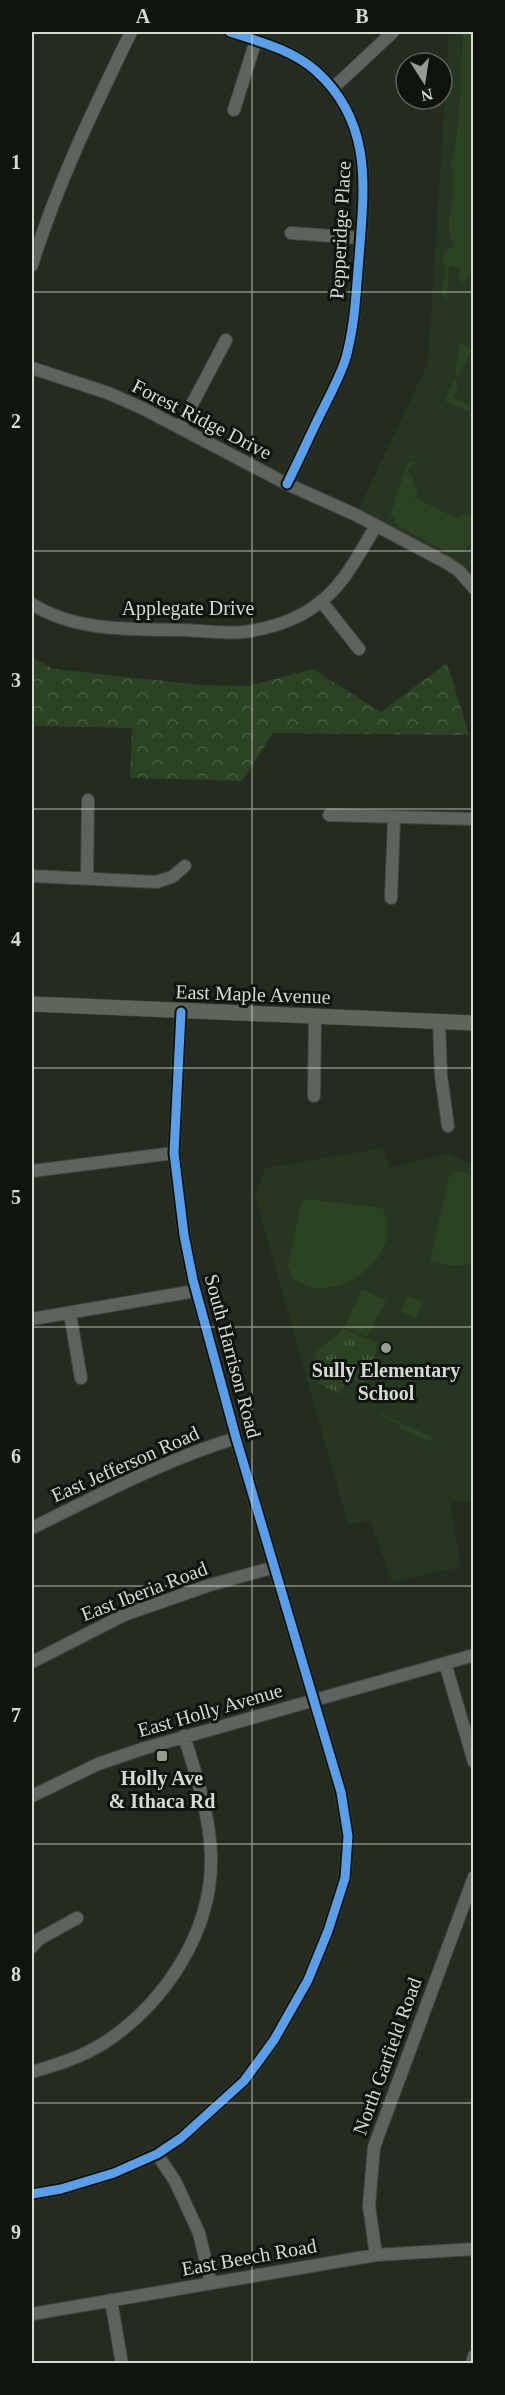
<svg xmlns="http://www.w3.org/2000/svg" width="505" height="2395" font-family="Georgia,serif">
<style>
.built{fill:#263620}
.green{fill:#2b4323}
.forest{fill:url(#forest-crowns)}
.park{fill:url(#park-tufts)}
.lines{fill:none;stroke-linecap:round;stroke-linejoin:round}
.minor-casing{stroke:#41473e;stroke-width:14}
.major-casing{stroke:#41473e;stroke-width:16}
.minor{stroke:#5e635c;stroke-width:12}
.major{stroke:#5e665b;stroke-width:15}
.cycleway-casing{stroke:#0f150d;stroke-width:13}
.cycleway{stroke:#5a9eea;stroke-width:9}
.grid{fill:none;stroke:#d3dcd1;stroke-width:1.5;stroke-opacity:0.55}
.poi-dot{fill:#969e93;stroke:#0f150d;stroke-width:2}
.labels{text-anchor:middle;stroke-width:6;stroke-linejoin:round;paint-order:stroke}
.street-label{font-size:20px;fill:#d3dcd1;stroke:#0f150d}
.poi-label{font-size:20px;font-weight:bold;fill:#d3dcd1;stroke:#0f150d}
.neatline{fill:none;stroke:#d3dcd1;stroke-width:2}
.grid-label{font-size:20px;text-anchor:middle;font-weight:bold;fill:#d3dcd1}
</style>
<defs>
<pattern id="forest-crowns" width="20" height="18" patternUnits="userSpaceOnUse" patternTransform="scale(1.5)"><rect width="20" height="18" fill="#2b4323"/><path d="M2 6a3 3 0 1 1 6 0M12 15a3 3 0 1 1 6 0" fill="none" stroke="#495e42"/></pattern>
<pattern id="park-tufts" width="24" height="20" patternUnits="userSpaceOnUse" patternTransform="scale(1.5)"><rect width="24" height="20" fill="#2b4323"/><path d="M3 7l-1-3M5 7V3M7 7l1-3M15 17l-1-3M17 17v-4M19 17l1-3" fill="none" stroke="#495e42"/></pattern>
</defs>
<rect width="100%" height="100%" fill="#242b21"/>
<path class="built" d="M449,32h24v546l-2,5 -115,-68 72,-152z
M383,1148l7,20 58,-15 25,11v339l-23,-2 11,66 -69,15 -22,-61 -22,3 -93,-328 10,-28z"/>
<path class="green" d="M463,32h11l-1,240 -11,12 -3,-6 1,-11 -11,-1 -2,35c-10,-11 -2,-21 -1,-33l-4,-10 4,-8 8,-4c-2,-4 -4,-10 -5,-14 -2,-22 12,-48 1,-67 9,-8 13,-115 13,-133z
M460,343l12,7 -14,26 -3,-4z
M455,377l2,2 -2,5 3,2 -5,11 18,10 -2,5 -24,-11z
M413,461l6,5 -7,-2 -5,8 6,5 1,8 4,5 -4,7 44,22 4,-5 5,2 6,-1v27l-13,12 -1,-2 -10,1 -50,-26 -6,-12 -3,1 16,-49 3,-4z
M456,1171l17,4 1,89 -21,2 -23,-5 19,-85z
M307,1199l76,9c3,11 6,23 3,33 -9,29 -45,53 -76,46 -5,-1 -11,-5 -17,-8l-5,-13 13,-62z
M362,1289l24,11 -19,37 -22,-10z
M408,1295l15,8 -7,15 -15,-6z
M380,1413l52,24 -2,5 -31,-14 1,-3 -21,-10z"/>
<path class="forest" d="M32,658l22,11 147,16 47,1 65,-17 68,43 66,-49 22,72 -196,-2 -31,48 -112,-3 2,-50 -100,-2z"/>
<path class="park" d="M343,1328l34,15c-2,18 -6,24 -14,40l-8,-3 -1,-5 -37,-16 -2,-5c6,-11 21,-14 28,-26z
M327,1364l22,11 -9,19 -22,-11z"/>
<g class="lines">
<g class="minor-casing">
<path id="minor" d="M230,32c31,10 62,18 86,39 58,52 48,118 43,187 -3,34 -4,69 -14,103 -6,17 -15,34 -23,50 -12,24 -23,49 -35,73
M333,88l60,-56
M234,110l22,-70
M291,233l69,5
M32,265c25,-81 62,-157 99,-233
M32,368l76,25 34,15 145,76 69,31 91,48 12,8 15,17
M180,427l46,-87
M321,601l38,48
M32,604c44,28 100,25 151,26 24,1 49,5 73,0 20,-4 43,-12 59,-24 29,-20 43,-51 61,-80
M329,815l145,4
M32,876l124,6 16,-5 13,-11
M87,879l1,-79
M391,898l3,-80
M439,1022l2,54 7,50
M314,1096l1,-79
M32,1171l142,-18
M70,1314l11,64
M32,1319l163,-28
M32,1528c67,-33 132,-68 204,-90
M32,1662l92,-47 86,-30 65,-18
M445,1663l29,99
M32,1796l66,-32 44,-15 332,-94
M32,1947l7,-8 38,-21
M32,2072c24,-7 50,-15 72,-29 61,-40 109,-112 107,-187 -1,-41 -15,-82 -27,-120
M157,2154l18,27 24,52 12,50
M32,2194l29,-5 53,-16 43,-19 24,-16 63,-57 30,-41 34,-60 20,-49 17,-53 3,-42 -7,-44 -105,-354 -43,-158 -9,-45 -10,-82 7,-141
M376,2255l-7,-49 5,-59 100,-270
M111,2300l11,64
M32,2314l344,-59 98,-6
M472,2364l2,-8"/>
</g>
<g class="major-casing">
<path id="major" d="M32,1004l442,19"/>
</g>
<use href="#minor" class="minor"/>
<use href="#major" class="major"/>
<g class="cycleway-casing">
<path id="cycleway" d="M230,32c31,10 62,18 86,39 58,52 48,118 43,187 -3,34 -4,69 -14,103 -6,17 -15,34 -23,50 -12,24 -23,49 -35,73
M32,2194l29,-5 53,-16 43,-19 24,-16 63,-57 30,-41 34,-60 20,-49 17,-53 3,-42 -7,-44 -105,-354 -43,-158 -9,-45 -10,-82 7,-141"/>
</g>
<use href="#cycleway" class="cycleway"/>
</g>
<path class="grid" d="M252,32v2332M32,292h442M32,551h442M32,809h442M32,1068h442M32,1327h442M32,1586h442M32,1844h442M32,2103h442"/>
<g class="poi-dot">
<circle cx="386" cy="1348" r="6"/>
<rect x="156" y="1750" width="12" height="12" rx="3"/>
</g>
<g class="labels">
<g class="street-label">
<text transform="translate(340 230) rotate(-87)" y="7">Pepperidge Place</text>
<text transform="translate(202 419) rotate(27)" y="7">Forest Ridge Drive</text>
<text x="188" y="615">Applegate Drive</text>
<text transform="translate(253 994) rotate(2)" y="7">East Maple Avenue</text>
<text transform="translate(233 1356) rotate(75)" y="7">South Harrison Road</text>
<text transform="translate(125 1464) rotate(-24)" y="7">East Jefferson Road</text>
<text transform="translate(144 1591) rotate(-21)" y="7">East Iberia Road</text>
<text transform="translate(210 1710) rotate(-16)" y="7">East Holly Avenue</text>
<text transform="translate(387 2056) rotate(-70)" y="7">North Garfield Road</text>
<text transform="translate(249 2257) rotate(-10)" y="7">East Beech Road</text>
</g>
<g class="poi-label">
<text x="386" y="1377">Sully Elementary<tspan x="386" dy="23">School</tspan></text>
<text x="162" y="1785">Holly Ave<tspan x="162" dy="23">&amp; Ithaca Rd</tspan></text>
</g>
</g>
<rect width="505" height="2395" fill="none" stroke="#0f150d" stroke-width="66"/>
<g transform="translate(424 81) rotate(168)"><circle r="28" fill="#0f150d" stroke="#5d655b" stroke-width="1.5"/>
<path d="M0-4.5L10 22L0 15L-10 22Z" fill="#969e93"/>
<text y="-9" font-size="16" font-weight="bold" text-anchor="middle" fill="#d3dcd1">N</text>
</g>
<rect x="33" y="33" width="439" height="2329" class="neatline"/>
<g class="grid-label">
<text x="143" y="23">A</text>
<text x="362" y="23">B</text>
<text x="16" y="169">1</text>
<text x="16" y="428">2</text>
<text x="16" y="687">3</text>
<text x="16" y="946">4</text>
<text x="16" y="1204">5</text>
<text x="16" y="1463">6</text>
<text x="16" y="1722">7</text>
<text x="16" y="1981">8</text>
<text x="16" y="2239">9</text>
</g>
</svg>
